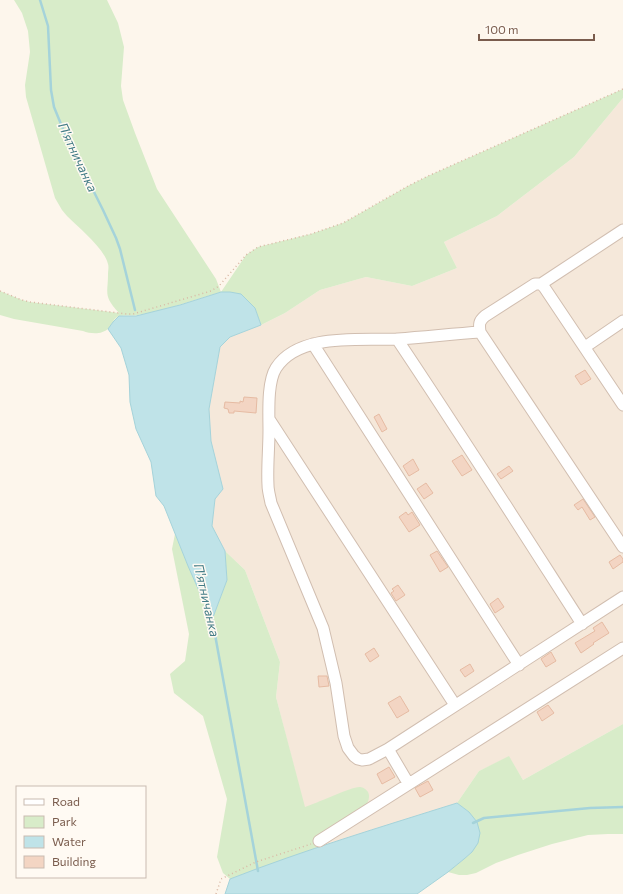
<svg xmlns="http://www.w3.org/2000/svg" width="623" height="894" font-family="Commissioner,sans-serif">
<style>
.residential{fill:#f5e8da}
.green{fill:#d8ecc9}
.water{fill:#bfe3e8;stroke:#a5d3da}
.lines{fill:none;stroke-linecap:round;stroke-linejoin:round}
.stream{stroke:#a5d3da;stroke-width:2.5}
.building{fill:#f3d5c3;stroke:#e6bba3}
.minor-casing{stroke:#d1beb0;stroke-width:13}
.path{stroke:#d9b8a5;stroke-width:1.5;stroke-dasharray:1 3;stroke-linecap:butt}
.minor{stroke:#fff;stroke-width:11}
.labels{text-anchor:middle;stroke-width:3;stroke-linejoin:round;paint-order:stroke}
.water-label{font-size:13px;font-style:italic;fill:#437c86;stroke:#fffaf3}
</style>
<rect width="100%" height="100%" fill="#fdf6ec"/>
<path class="residential" d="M623,98v626l-100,56 -14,-23 -30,14 -22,32 -142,46 -39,-152 4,-35 -35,-92 -20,-19 -13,-24 3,-28 8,-10 -12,-48 -2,-32 11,-62 10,-10 31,-12 24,-12 35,-23 46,-13 46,9 45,-18 -13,-26 53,-26 77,-59z"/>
<path class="green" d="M14,0h93l11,23 6,24 -3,39 2,14 12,33 22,56 59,90 5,13 25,-37 12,-8 53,-13 32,-11 65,-37 20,-10 195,-87v9l-49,59 -77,59 -53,26 13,26 -45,18 -46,-9 -46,13 -35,23 -24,12 -6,-17 -34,-16c-27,8 -55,18 -83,23 -5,1 -14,0 -19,1 -5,2 -7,8 -10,12 -7,7 -18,6 -26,3l-69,-12 -14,-4v-24l22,9 8,2 89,11c-16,-18 -11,-18 -11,-39 0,-3 1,-7 0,-10 -4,-16 -29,-36 -41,-48l-5,-6 -7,-12 -29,-101 -1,-12 5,-33 -2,-21 -6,-18z
M175,534l37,86 15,-40 -2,-29 20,19 35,92 -4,35 29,110c10,-3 48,-21 55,-20 3,0 7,3 8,5 3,6 -1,12 -4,17l-45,32 -4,8 -58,20 -27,10 -7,-6 -6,-16 10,-58 -24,-83 -29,-23 -4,-19 15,-13 4,-27 -17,-85z
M623,724v110h-15l-20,1 -36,9 -34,11 -22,8 -20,10 -9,2h-8l-11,-3 16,-13 8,-7 -3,-40 -12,-9 22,-32 30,-15 14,24z"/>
<path class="water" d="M221,292h9l11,2 14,14 6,17 -31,12 -10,10 -11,62 2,32 12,48 -8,10 -3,27 13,25 2,29 -15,40 -24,-54 -24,-60 -8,-10 -5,-34 -15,-33 -6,-27 -1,-27 -8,-27 -13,-19 5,-7 6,-6h17l44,-11z
M457,803l12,9 8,10 3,11 -2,10 -6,9 -8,7 -16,13 -31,22h-192l5,-15c74,-29 151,-52 227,-76z"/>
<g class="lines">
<path class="stream" d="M40,0l8,26 3,64 3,17 11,27 38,76 13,28 4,11 15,61
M212,618l46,253
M473,823l11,-5 106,-10 33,-1"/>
</g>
<path class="building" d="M585,370l6,9 -10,6 -6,-9z
M244,397l13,1 -1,15 -22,-2v2h-5l-1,-4 -4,-1 1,-6 15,1v-2l3,1z
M379,414l8,15 -5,3 -8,-15z
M462,455l10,15 -10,6 -10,-15z
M413,459l6,11 -10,6 -6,-10z
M509,466l4,5 -12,8 -4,-5z
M426,483l7,10 -9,6 -7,-10z
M583,499l12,18 -5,3 -8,-13 -4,3 -4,-5z
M406,512l2,3 4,-3 8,13 -11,7 -10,-15z
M437,551l11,16 -8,5 -10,-17z
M620,555l3,4v3l-10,7 -4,-7z
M398,585l7,10 -9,6 -5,-8 3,-2 -2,-2z
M498,598l6,9 -9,6 -5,-9z
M602,622l7,11 -16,10 1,1 -13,9 -6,-10 20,-12 -2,-3z
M374,648l5,8 -9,6 -5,-8z
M551,652l5,9 -10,6 -5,-8z
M470,664l4,7 -9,6 -5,-7z
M318,676h9l2,10 -10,1z
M400,696l9,15 -12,7 -9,-15z
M548,705l6,8 -12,8 -5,-9z
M389,767l6,10 -13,7 -5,-10z
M428,781l5,9 -13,7 -5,-9z"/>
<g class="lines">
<g class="minor-casing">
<path id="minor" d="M541,284l82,-54
M480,332l143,215
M397,339c63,94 124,190 185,285
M313,344l206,321
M585,347l38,-26
M623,405l-79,-118 -3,-3h-6l-50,32c-6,5 -6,8 -5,16 -27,2 -55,5 -82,7 -36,2 -99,-7 -122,29 -9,14 -7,46 -7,62 0,19 -2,37 -1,55 0,6 2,12 3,18l52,125 13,55 8,53 4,12 6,8 4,3 4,1 7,-1 19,-10 235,-152
M269,419l186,286
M388,749l20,34
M319,841l304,-193"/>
</g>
<path class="path" d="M0,291l22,9 8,2 97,12h6l78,-23 8,-5 27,-31 12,-8 53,-13 32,-11 65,-37 20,-10 195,-87
M216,894l5,-15 35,-17 55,-18"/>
<use href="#minor" class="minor"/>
</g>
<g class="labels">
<g class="water-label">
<text transform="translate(78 157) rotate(65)" y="5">П'ятничанка</text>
<text transform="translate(207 600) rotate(77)" y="5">П'ятничанка</text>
</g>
</g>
<rect x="16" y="786" width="130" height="92" fill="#fffaf3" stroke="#cabbb1"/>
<rect x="24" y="799" width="20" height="6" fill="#ffffff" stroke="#cabbb1"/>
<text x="52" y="806" font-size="12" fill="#7a5c4d">Road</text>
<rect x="24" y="816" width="20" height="12" fill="#d8ecc9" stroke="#cabbb1"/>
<text x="52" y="826" font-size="12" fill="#7a5c4d">Park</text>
<rect x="24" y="836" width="20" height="12" fill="#bfe3e8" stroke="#cabbb1"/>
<text x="52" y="846" font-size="12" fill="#7a5c4d">Water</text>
<rect x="24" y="856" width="20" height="12" fill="#f3d5c3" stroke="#cabbb1"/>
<text x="52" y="866" font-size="12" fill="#7a5c4d">Building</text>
<path d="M479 34v6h115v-6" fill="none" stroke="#7a5c4d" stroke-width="2"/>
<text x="485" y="34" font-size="12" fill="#7a5c4d" stroke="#fffaf3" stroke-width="3" paint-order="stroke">100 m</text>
</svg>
